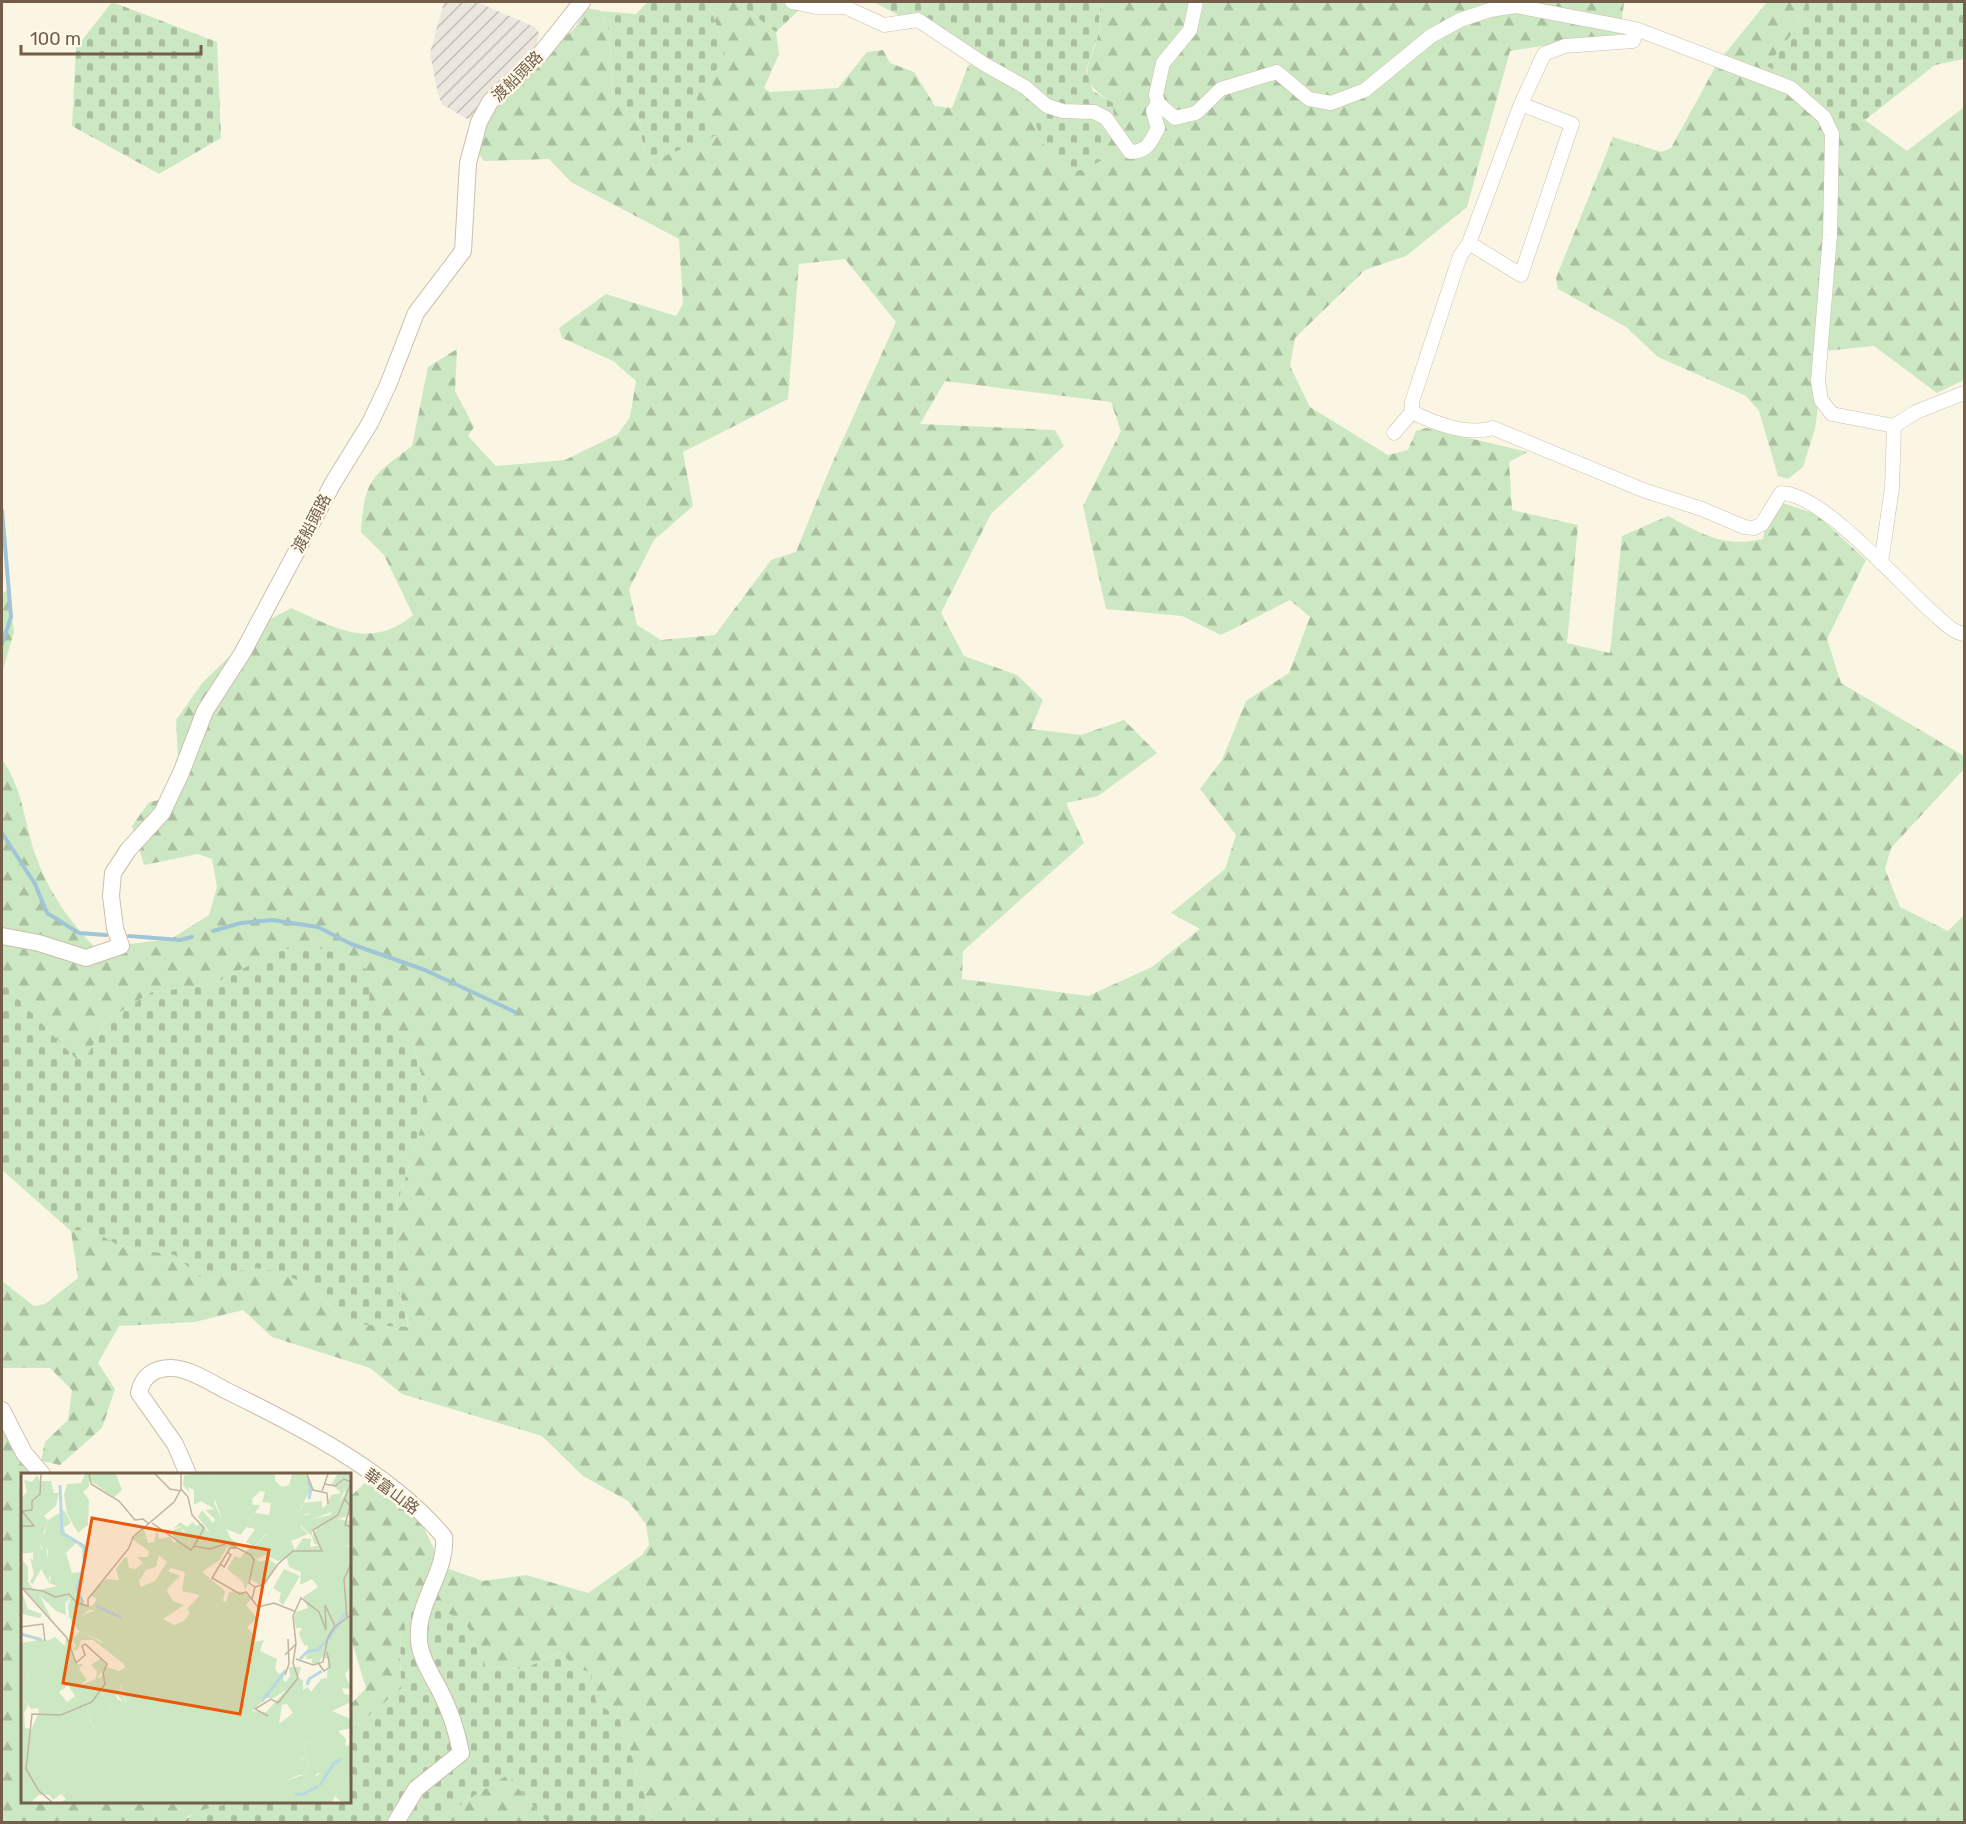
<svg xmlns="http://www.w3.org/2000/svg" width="1966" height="1824" font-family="Rubik,'Noto Sans TC',sans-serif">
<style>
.industrial{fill:url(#industrial-furrows)}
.forest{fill:url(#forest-firs);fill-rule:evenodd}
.cemetery{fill:url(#cemetery-stones)}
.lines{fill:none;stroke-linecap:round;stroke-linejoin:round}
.stream{stroke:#9fc5d6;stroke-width:4}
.minor-casing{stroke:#cdbeaa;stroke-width:15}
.tertiary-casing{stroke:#cdbeaa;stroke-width:18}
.minor{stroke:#fff;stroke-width:14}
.tertiary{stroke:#fff;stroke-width:16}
.labels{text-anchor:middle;stroke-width:5;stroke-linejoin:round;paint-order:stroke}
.street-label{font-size:16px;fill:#735e4a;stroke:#fff9e9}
.inset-river{fill:none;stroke:#b8d8e4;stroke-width:3}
.inset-road{fill:none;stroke:#c1b4a1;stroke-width:1.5}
.view{fill:#e8590c;fill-opacity:0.15;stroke:#e8590c;stroke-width:3}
.inset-edge{fill:none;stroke:#735e4a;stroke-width:3}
</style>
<defs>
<pattern id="industrial-furrows" width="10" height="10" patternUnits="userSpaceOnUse" patternTransform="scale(1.5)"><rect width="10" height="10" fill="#ebe6de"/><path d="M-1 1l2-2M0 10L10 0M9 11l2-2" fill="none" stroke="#c3beb6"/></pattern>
<pattern id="forest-firs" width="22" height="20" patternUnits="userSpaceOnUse" patternTransform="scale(1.5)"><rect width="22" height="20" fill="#cce8c2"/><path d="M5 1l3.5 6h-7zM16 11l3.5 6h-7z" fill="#aabfa0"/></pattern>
<pattern id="cemetery-stones" width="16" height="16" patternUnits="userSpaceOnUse" patternTransform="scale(1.5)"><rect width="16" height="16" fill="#cce8c2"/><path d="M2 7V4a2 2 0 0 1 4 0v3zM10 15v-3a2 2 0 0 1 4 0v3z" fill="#aabfa0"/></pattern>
</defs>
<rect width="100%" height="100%" fill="#fbf6e3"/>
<path class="industrial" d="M444,2h33l58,25 4,6 -4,18 -60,65 -8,3 -25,-15 -4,-10 -8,-41z"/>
<path class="forest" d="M714,2h23l39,30 3,22 -15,34 6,4 68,-4 29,-36 16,-2 7,13 24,9 21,34 17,2 16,-42 12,-8 133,45c-43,-27 -21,-35 -14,-73 1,-9 1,-19 1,-28h524l-4,32 -110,17 -43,156 -61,49 -41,14 -70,68 -5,28 20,41 78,48 20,-5 8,-19 10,-3 102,24 -19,10 3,48 66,15 -11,118 43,10 12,-117 46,-20c34,18 55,32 95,23l7,-40 46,15 50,46 -39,79 14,44 123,73v13l-73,79 -6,21 15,38 48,24 16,-16v907h-1311l-33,-102 -24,-19 -5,-28 -18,-6 -12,-15 -37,17 -38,-2 -21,-45 -65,6 1,61 -49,41 -2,-25 16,-17 -16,-53v-138l16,-15 54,38 23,47 40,14 43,-6 62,18 54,-38 7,-10 -3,-21 -18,-23 -45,-25 -41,-40 -140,-42 -32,-26 -98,-31 -29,-27 -48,12 -76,4 -21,37 17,26 -13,39 -42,37 -19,-4 4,-19 23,-22 4,-30 -22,-22h-48v-87l32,25 11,-2 33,-26 -7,-47 20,-2 28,17 55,9 31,26c12,-4 24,-9 36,-11 46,-9 78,25 109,54l59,2 -15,-54 1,-61 33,-107 -14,-58 -46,-42 -92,-53 -64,34 -60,7 -46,29 -20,37 -10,1 -74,-77v-223c23,34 21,63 35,100 12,33 34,65 59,89l75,-9 38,-24 8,-28 -5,-28 -14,-5 -54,11 -12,-39 17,-24 16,-3 14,-23 -3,-56 26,-37 63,-61 26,-14c43,19 79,43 122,7l-29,-60 -23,-23c3,-52 11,-56 51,-86l16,-79 29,-18 -2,42 19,36 -6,9 28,30 69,-6 53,-26 12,-17 6,-36 -23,-20 -51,-23 -3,-10 47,-34 70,22 7,-12 -4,-65 -108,-57 -22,-23 -65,2 -9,-12 25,-55 75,-66 12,-20 14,3 8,20 4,66 27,26 4,30 77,-20 -23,-26 -2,-14 29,-41 -15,-46zM845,259l51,63 -66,146 -34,84 -25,8 -56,75 -54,5 -24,-15 -8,-36 25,-49 39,-34 -10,-54 105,-53 11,-135zM945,381l166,21 10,29 -38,75 23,103 76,7 39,19 69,-35 20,17 -21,56 -43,28 -24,59 -22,29 36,46 -11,34 -54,44 29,16 -48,38 -64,29 -126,-17 1,-28 121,-108 -18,-40 32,-7 59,-43 -33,-33 -43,15 -50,-6 12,-29 -26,-25 -53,-19 -23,-43 50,-99 73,-68 -9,-16 -135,-6z
M1767,2h39l-9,25 -30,39 45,27 29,38 24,-11 42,31 57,-44v273l-27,13 -63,-47 -49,5 -10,78 -12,38 -15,12 -10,-3 -19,-65 -13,-15 -88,-39 -32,-30 -68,-38 -2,-11 57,-141 48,15 10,-4 47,-86z
M8,589l6,43 -12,41v-79z
M2,1426l30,48h-10v328h208l-4,3 -38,11 -4,6h-182z
M507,1775l40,47h-114z"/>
<path class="cemetery" d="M112,2l105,40 4,96 -62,36 -87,-48 4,-78z
M647,2h67l-4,4 15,46 -16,32 -13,9 2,14 24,26 -63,25 -15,-5 -4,-30 -27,-26 -4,-66 -8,-20 35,3z
M737,2h45l18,7 -24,23z
M874,2h226l-1,29 -13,40 7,20 20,12 1,15 -12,42c-6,3 -14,9 -21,10 -40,7 -47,-59 -54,-86z
M1806,2h158v57l-29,6 -70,55 -24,12 -29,-39 -45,-27 30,-39z
M309,945l39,12 23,16 -2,31 45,42 14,58 -33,107 -1,61 15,55 -59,-3c-31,-29 -63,-63 -109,-54 -12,2 -24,7 -36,11l-31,-26 -55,-9 -28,-17 -20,2 -69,-61v-188l74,77 10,-1 20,-37 46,-29 60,-7 64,-34z
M427,1602l38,20 21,45 38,2 37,-17 12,15 18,6 5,28 24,19 33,102h-106l-40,-47 -74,47h-249c20,-28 130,-20 166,-20v-71l51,-42 -1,-61 18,-24z"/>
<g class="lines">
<path class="stream" d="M2,644l9,-27 -9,-107
M2,833l33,51 12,29 32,20 27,2
M213,931l28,-8 31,-3 46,7 33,17 74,26 90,42
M129,936l51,4 12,-3"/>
<g class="minor-casing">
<path id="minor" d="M792,2l24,5h29l39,18 34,-5 66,44 41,23 22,19 16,5 31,1 12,6 24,34c17,0 21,-10 28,-24l-5,-17 5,-8
M1196,2l-6,28 -27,33 -7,32 2,8 17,15 21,-5 25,-24 56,-17 32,27 22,4 34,-13 66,-54 29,-16 30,-10 26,-4 120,23 155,59 33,29 8,17 -2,101 -12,146 3,19 11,14 62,12
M1636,29l-3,12 -68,5 -21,8 -23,50 -52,139 -9,13 -48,146v10c24,12 55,24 81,16l150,62 59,19 42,18 10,1 8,-4 19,-31c41,0 117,89 150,118 10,8 20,21 33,23
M1469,243l52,32 51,-151 -51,-20
M1394,433l18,-21
M1881,563l11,-75 2,-62 22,-14 48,-19"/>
</g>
<g class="tertiary-casing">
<path id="tertiary" d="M2,936l37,7 47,15 35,-12 -6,-18 -4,-32 2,-23 15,-23 34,-37 19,-40 24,-62 38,-59 90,-169 37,-60 18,-38 28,-72 47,-62 5,-88 11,-41 11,-20 52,-50 40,-50
M2,1410l22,43 18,21
M188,1474l-13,-30 -36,-51c3,-16 14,-25 32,-25 17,0 39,14 54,22 74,36 166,83 219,147 3,36 -28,65 -25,103 1,18 13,35 21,51 10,19 17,41 21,62l-45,36 -20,33"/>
</g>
<use href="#minor" class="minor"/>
<use href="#tertiary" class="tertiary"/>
</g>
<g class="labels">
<g class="street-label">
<text transform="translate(517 76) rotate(-45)" y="6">渡船頭路</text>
<text transform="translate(311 523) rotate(-62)" y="6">渡船頭路</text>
<text transform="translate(392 1491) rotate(37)" y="6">華富山路</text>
</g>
</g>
<g transform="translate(21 1473)">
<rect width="330" height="330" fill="#fbf6e3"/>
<path d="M190,1h64v7l7,6 7,-2 3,-11h14l6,13 -11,20 -1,19 8,8 -17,7 -25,-7 -13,15 2,10 6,3 7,-3 8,5 -7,14 -9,7 -10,-6 -5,11 -2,-8 -16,-13 8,-13 5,2 12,-13 -6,-3 9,-13 -9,-2 -5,8 -15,-6 5,10 7,4 -1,4h-10l-7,13 -18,12 23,19 -2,10 3,1 3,-10 5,-1 9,1 8,7 -5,6 11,13 -10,9 5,6h5l-3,9 10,-2 -4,11 17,8 -2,10 4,5 6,-3 -2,9 3,2 4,-6 -1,-9h12l-3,11 5,2v10l5,-3 3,5 10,-13 6,-1 1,-19 -6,-2 -3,6 -7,1v-5h-6l2,-13 -4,-1 -5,-11 3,-6h-6l-2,-10 2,-6 12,-4 -5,-11 15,-10 -6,-8 -12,6 1,-13 17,-6 5,-6h-9l-19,-10 8,-12 8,1 -1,8 11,-2 -7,-1 -2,-8 8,-10 27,21 4,-3v123l-6,7 6,15 -9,-1 2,6 7,1v7l-19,9 19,8v9l-13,3 8,8 -1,7 6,-1 -2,57h-8l-6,-6 -3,6h-271l5,-3 -5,-5 -8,6 -4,-5h-10l-8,7h-10v-66l6,3 12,-27 -1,-4 -7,1 -10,-14v-18l6,4 4,-14 5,1 8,-8 -4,-6 10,-9 -3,-4 8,-4 10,9 1,-8 10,26h7l-4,5 8,11 -8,6 10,18 -2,9 7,15 11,-9 6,-12 -10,-17 8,-4 7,6 1,7 9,4 -6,-20 -18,-12 -6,9 1,-9 -6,-6 10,-7 6,9 12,4 6,-3 -1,-4 -31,-24h-12l-3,9 -6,2 4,-6 -8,-10 7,2 5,-6 22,12 11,-18 -5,-15h-19l-7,5 -13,-8 1,-9 -5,5 1,12 -10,-4 -16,-15 12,24 -31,-33v-29l7,9v15l7,9 22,-5 11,5 -14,-7 -5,-16v15l-8,-14 -8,15 -3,-2 4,-8 -4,-16 7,6 11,-5v-9l-9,-8 3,9 -21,3v-56l6,-6 -3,-12 8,2 5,-7 3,6h11l3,12h5l-3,13 -22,18 10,11 4,-15 16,-10 7,13 -7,4 1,6 20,12 -3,4 -6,-6 -10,10 6,20 11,-1 -4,12 2,12 4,9 7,1 5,-7 -7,-4 16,-16 13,1 -3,-11 8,-11 3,-1 2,11 6,1 8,-6 -6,-6h11l1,-6 -17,-12 12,-10 4,14 6,-1 3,-13 2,10 11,-2 4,6 5,-4 10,5 1,-5 -9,-13 -8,3 7,-7 7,5 6,-5 3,4 6,-3 6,9 9,-4 4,-12 -13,-34zM239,18l5,1 -3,10 9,1 -2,12 -14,-2 5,-8h-7l-1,-6zM138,82l8,7 -12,19 -14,6 -2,-6 7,-11 10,-3zM150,95l14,4 -3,19 18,4 -13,14 3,4 -6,8 -10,4 -11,-6 21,-14 -11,-4 -5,-8 -1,-4 13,-13 -12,-5zM47,212l7,11 3,35 -9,-18 1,-7 -11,-14zM265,217l-20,22 -14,-1 14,-13h8zM266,231l6,9 -14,11 3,-19zM294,264h8l-1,10 9,-2v9l-22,9 -4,7 -4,-12h6l-3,-17 11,3zM300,300l-22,13 -14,-5 14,-6zM316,1h14v3l-16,34 -23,8 -7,-3 21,-10 5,-11 10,-2 -9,-9zM0,117l7,19 14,5 -2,4 -19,-4z" fill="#cce8c2" fill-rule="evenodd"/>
<path d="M64,1h31l6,16 -8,7 -25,-17v7l-6,5 6,8 -1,25 -10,8 -11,-19 -3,-19 3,-11 14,-1zM169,1h21l-3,8 9,11 -3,9 8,18 -10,15 -14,-18 4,-7 11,13 2,-4 -10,-9 9,-1 -13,-8 -7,4v-15l-6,-3 2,6 -7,-8 1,-9zM220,1h14l1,18 -13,-8zM330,4v35l-2,4 -12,3 14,2v23l-8,4 -11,-3 -1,-10h-6l-3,-9 -10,6v4l-11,-10 -6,6 8,-29 19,-2v11l-18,2 8,5 18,-4 15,-21 -1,-16zM22,42l5,5 -6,17 -4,-1 -4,-12zM163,52l-2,6 9,3 -5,17 -16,-19zM247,60l23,8 4,9 14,3 5,7 4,-5 5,5 -8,10 -14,2 -12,-5 -2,-9 -9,3 -13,-6 -10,5 -5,-8zM18,69l7,4 2,13 -4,5 -11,2v-16h10zM28,89l8,18 -3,4 12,-1 2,8 -5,4 -7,-3 1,-6 -8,-3 2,-6 -4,-1 -1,-10zM263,96l16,7 -17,29 -4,-4 2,-8 -8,-5zM46,122l2,11 7,1 6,8 19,-7 9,4 3,13 -6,19 -29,-14 -9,-13zM24,166l12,11 -5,8 -12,-4 10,9v7l-3,4h-10l-1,-6 -5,-1 -4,14 -5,-1 -1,-37zM84,196l4,7 9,2 8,27 -17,-19 -8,4 10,17 -6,12 2,8 -11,4 -9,-18 2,-9 -9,-7 -2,-11 23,-9zM0,222l7,11 -4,7 1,15 6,1 -4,10 -6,-3zM54,223l4,21v15h-7l-5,-12 3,-14 -4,-3zM303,263l4,6 -7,5 10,-2 3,4 -5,11 -20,3 -5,8 -7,-2 1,-10 9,-1 -3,-17 11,3 -4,-6zM300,296l-10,12 -18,7 -11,-1 3,-6z" fill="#cce8c2"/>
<path d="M149,294l13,5 -4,5 -19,2 -6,5 -3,-3z" fill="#cce8c2"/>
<path class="inset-river" d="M287,8l3,8 -2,10M39,12l2,48 22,13v17M62,130l-6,-14 7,-25M75,133l26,12M0,161l21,6M309,164l16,-25M279,186l8,-8 10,-1 12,-13M286,212l2,-6 13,-8M241,228l24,-31M299,312l14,-22 7,-3M274,321l7,1 16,-9"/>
<path class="inset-road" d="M68,1l2,10 28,17 16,19 8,-1 6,5M134,1l15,15 11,2M286,1l6,16 14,3 1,11M304,11l10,2 9,-7 7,3M160,16l7,8 4,18 12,13 -10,18 16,3 18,-6 23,12 3,5 -5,23 6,4M301,18l6,-17M323,25l6,8 -5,19 6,2M131,50l39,27 3,-4M0,53h13l-12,-15 10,-1v-9l8,-7 1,-20M216,75h-7l-18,30 28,16 6,-2 12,15 16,-4 20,8M199,91l4,3 7,-12 -4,-3M0,115l22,3 12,6 14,-3 8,9 11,3v-7l41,-51 4,-11 41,-35 7,-13v-15M1,115l45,50 9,25 9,-8 -3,-9 3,-2 22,20 -4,9 2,11 -13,18 -31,13 -29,-1 -6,55 13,22 13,11M231,126l3,-12 9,-3 14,-20 15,-13h29l-9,-21 25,-15 13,-32M326,145l-3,-39 7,-15M315,153l15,-11M0,154l22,-3 2,17M264,182l11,-11 -3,-28 8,-18 18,14 7,18 -1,-25 10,21M275,186l17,6 10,-3 5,-25 7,-11M298,191l5,7 6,-4 -3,-15M264,202l4,-11 -1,-25M247,243l-13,-7 16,-10 7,4 20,-25 -5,-15 3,-19"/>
<path class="view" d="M71,45l177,32 -29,164 -177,-31z"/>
<rect width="330" height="330" class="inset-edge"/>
</g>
<rect width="1966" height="1824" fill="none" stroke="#735e4a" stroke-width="6"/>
<path d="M21 45v9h180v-9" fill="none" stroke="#735e4a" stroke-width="3"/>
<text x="30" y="45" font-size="18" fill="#735e4a" stroke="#fff9e9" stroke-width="4.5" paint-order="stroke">100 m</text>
</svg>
